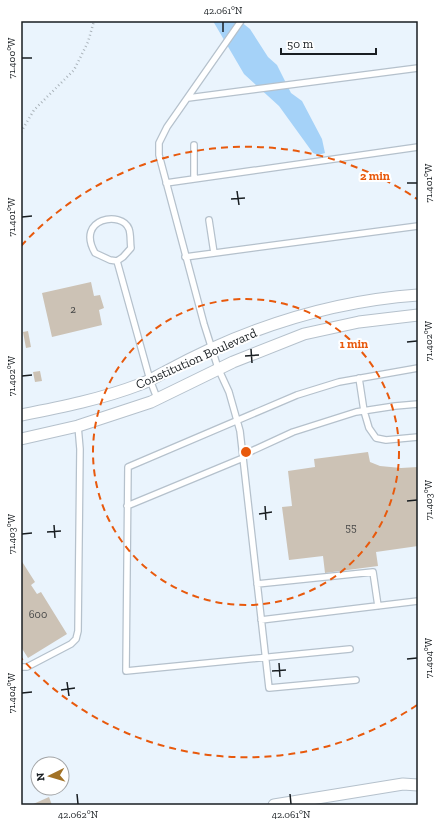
<svg xmlns="http://www.w3.org/2000/svg" width="439" height="826" font-family="'Zilla Slab',serif">
<style>
.green{fill:#a5d2f8}
.building{fill:#ccc2b5}
.lines{fill:none;stroke-linecap:round;stroke-linejoin:round}
.lane-casing{stroke:#b5c1cc;stroke-width:8}
.street-casing{stroke:#b5c1cc;stroke-width:13}
.path{stroke:#abb4bb;stroke-width:2.5;stroke-dasharray:1 3;stroke-linecap:butt}
.lane{stroke:#fff;stroke-width:5.5}
.street{stroke:#fff;stroke-width:11}
.ticks{fill:none;stroke:#191e22;stroke-width:1.5}
.ring{fill:none;stroke:#e8590c;stroke-width:2;stroke-dasharray:7 5}
.labels{text-anchor:middle;stroke-width:4;stroke-linejoin:round;paint-order:stroke}
.number-label{font-size:11px;fill:#464747}
.street-label{font-size:13px;fill:#191e22;stroke:#fff}
.centre{fill:#e8590c;stroke:#fff;stroke-width:2}
.ring-label{font-size:12px;text-anchor:middle;font-weight:bold;fill:#e8590c;stroke:#fff;stroke-width:4;stroke-linejoin:round;paint-order:stroke}
.neatline{fill:none;stroke:#191e22;stroke-width:1.5}
.ticks-label{font-size:10px;text-anchor:middle;fill:#191e22}
</style>
<rect width="100%" height="100%" fill="#eaf4fd"/>
<path class="green" d="M213,21h27l10,8 18,28 9,8 14,28 11,8 20,38 3,14 -7,2 -5,-2 -34,-47 -35,-32z"/>
<path class="building" d="M91,282l3,14 6,-1 4,13 -5,2 3,15 -50,12 -10,-44z
M28,331l3,16 -5,1 -3,-16z
M40,371l2,10 -7,1 -2,-10z
M368,452l2,10 10,4 21,2 17,-1v79l-42,6 2,14 -53,7 -2,-17 -34,4 -7,-53 10,-1 -4,-35 27,-4 -1,-8z
M21,560l14,22 -4,3 6,9 4,-2 26,42 -39,24 -7,-11z
M49,797l3,8h-21z"/>
<g class="lines">
<g class="lane-casing">
<path id="lane" d="M241,21l-74,106 -8,16v12l45,169 14,44 11,24 11,39 29,257 87,-8
M188,98l230,-30
M194,179v-34
M166,183l252,-36
M209,220l5,33
M185,257l233,-31
M117,261l-7,-1 -15,-7c-20,-35 27,-43 34,-24 2,6 1,13 2,19l-8,9 -6,4 33,119 7,18
M359,378l5,33 5,17 7,10 10,2 32,-3
M243,455l50,-23 63,-20 39,-6 23,-2
M127,506l116,-48
M257,584l116,-12 5,34
M261,620l157,-19
M350,649l-224,22 2,-204 169,-72 42,-13 79,-14
M21,667h6l44,-23 5,-5 2,-8 2,-182 -2,-23"/>
</g>
<g class="street-casing">
<path id="street" d="M21,415c41,-8 81,-16 120,-31 8,-3 16,-8 24,-12 15,-8 31,-16 46,-23 66,-30 135,-49 207,-54
M21,439l57,-13 73,-24 82,-40 71,-28 55,-12 59,-7
M274,805l129,-21 15,1"/>
</g>
<path class="path" d="M21,132l13,-22 40,-40 14,-28 6,-21"/>
<use href="#lane" class="lane"/>
<use href="#street" class="street"/>
</g>
<path class="ticks" d="M223,22v10M22,58h10M407,183h10M237,191l2,14M231,199l14,-1M22,217l10,-1M407,342l10,-1M251,349l1,14M245,356l14,-1M22,376l10,-1M407,501l10,-1M265,506l1,14M259,514l13,-2M54,525l1,13M47,532l14,-1M22,534l10,-1M407,659l10,-1M279,663l1,14M272,671l14,-1M67,682l2,14M61,690l14,-2M22,693l10,-1M77,794l1,10M290,794l1,10"/>
<g class="ring">
<circle cx="246" cy="452" r="153"/>
<path d="M417 705A305 305 0 0 1 21 658M21 246A305 305 0 0 1 417 199"/>
</g>
<g class="labels">
<g class="number-label">
<text x="73" y="313">2</text>
<text x="351" y="531">55</text>
<text x="38" y="618">600</text>
</g>
<g class="street-label">
<text transform="translate(196 358) rotate(-24)" y="5">Constitution Boulevard</text>
</g>
</g>
<circle cx="246" cy="452" r="6" class="centre"/>
<g class="ring-label">
<text x="375" y="180">2 min</text>
<text x="354" y="348">1 min</text>
</g>
<rect width="439" height="826" fill="none" stroke="#ffffff" stroke-width="44"/>
<g transform="translate(50 776) rotate(265)"><circle r="19" fill="#ffffff" stroke="#a3a5a7"/>
<path d="M0-3L7 15L0 10L-7 15Z" fill="#a27226"/>
<text y="-6" font-size="11" font-weight="bold" text-anchor="middle" fill="#191e22">N</text>
</g>
<path d="M281 48v6h95v-6" fill="none" stroke="#191e22" stroke-width="2"/>
<text x="287" y="48" font-size="12" fill="#191e22" stroke="#ffffff" stroke-width="3" paint-order="stroke">50 m</text>
<rect x="22" y="22" width="395" height="782" class="neatline"/>
<g class="ticks-label">
<text x="223" y="14">42.061°N</text>
<text transform="translate(11 58) rotate(-90)" y="4">71.400°W</text>
<text transform="translate(428 183) rotate(-90)" y="4">71.401°W</text>
<text transform="translate(11 217) rotate(-90)" y="4">71.401°W</text>
<text transform="translate(428 341) rotate(-90)" y="4">71.402°W</text>
<text transform="translate(11 376) rotate(-90)" y="4">71.402°W</text>
<text transform="translate(428 500) rotate(-90)" y="4">71.403°W</text>
<text transform="translate(11 534) rotate(-90)" y="4">71.403°W</text>
<text transform="translate(428 658) rotate(-90)" y="4">71.404°W</text>
<text transform="translate(11 693) rotate(-90)" y="4">71.404°W</text>
<text x="78" y="818">42.062°N</text>
<text x="291" y="818">42.061°N</text>
</g>
</svg>
